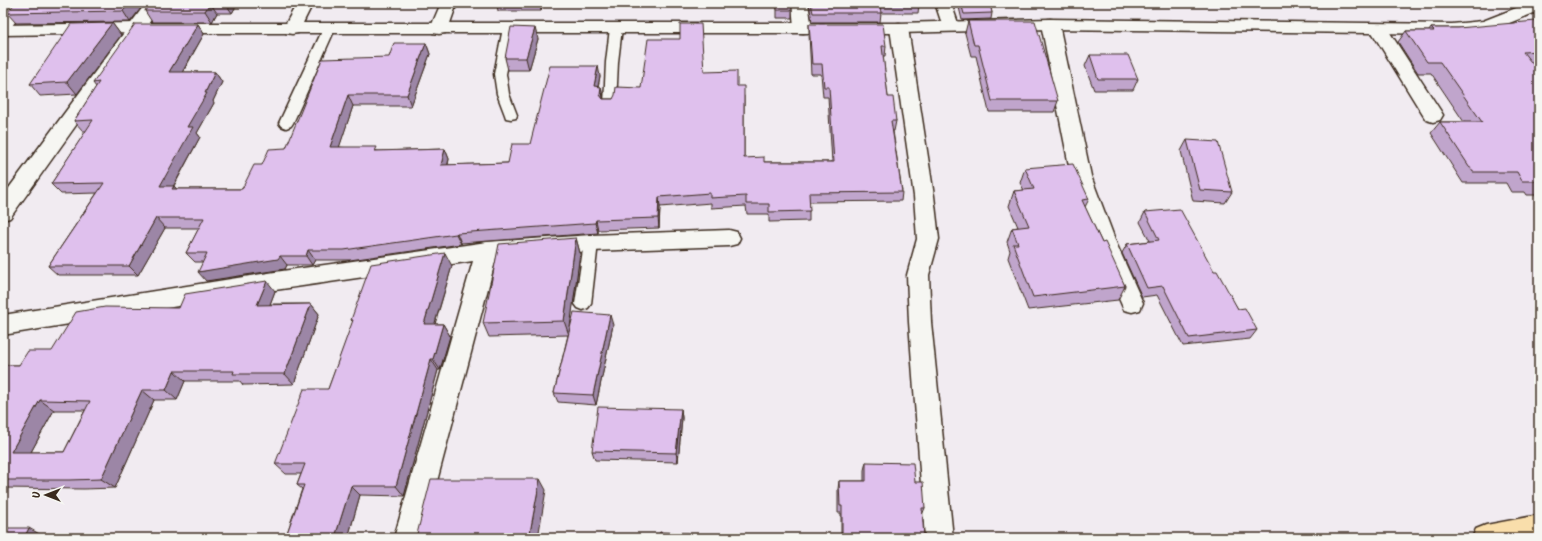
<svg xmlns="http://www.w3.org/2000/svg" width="1542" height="541" font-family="Kalam,sans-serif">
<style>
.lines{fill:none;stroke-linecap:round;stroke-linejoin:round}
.lane-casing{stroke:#3b2a1e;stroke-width:3}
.street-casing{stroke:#3b2a1e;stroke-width:3}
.secondary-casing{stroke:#3b2a1e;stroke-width:3}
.highway-casing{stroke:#3b2a1e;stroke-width:3}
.lane{fill:#f6f6f2;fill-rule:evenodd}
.street{fill:#f6f6f2;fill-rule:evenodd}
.secondary{fill:#f6f6f2;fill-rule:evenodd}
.highway{fill:#f9deab;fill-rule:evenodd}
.wall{fill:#c0a5cc;stroke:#3b2a1e;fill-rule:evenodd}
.shaded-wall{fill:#9c86a6;stroke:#3b2a1e}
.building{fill:#dfc0ed;stroke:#3b2a1e;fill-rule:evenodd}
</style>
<rect width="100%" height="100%" fill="#f1ebf1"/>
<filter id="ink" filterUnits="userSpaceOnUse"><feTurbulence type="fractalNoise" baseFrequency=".025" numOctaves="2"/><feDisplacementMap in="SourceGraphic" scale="8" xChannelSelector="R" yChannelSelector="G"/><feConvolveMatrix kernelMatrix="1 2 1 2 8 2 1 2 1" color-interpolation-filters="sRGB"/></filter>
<g filter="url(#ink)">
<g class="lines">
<g class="lane-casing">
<path id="lane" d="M509,24l4,1 2,3 -9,46 3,20 8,21 -1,3 -5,1 -5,-1 -1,-3 -8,-21 -3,-20 9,-46 2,-3z
M616,24l4,1 2,3 -4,34 -2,43 -1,3 -5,1 -5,-1 -1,-3 2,-43 4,-34 2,-3z
M329,25l4,1 2,3 -42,94 -2,3 -5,2 -5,-2 -2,-3 44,-94 2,-3z
M591,237l5,2 2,4 -7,61 -3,4 -5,2 -5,-2 -3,-4 9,-61 2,-4z"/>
</g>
<g class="street-casing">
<path id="street" d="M12,3h17l-20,27 -6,1v-17z
M146,3h17l-153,215 -7,2v-24z
M297,3h16l-15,30 -6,1 -6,-1 -3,-4z
M441,3h16l-9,26 -3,4 -6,1 -6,-1 -3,-4z
M792,3h16l4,25 -3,4 -6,1 -6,-1 -3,-4z
M935,3h16l8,23 -3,4 -6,1 -6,-1z
M1050,19l6,1 3,4 32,152 26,69 26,58 -3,7 -8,2 -8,-2 -3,-7 -26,-58 -24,-69 -30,-152 3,-4z
M899,23l6,1 3,4 26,168 5,43 -10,36 2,47 22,216h-28l-16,-216 -2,-47 10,-36 -3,-43 -24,-168 3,-4z
M1379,24l6,1 55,85 3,5 -3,5 -7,2 -7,-2 -56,-91 3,-4z
M729,230l8,2 3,6 -3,6 -8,2 -138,5 -95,7 -74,280h-28l79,-277 -198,29 -272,45v-20l272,-43 212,-30 104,-7z"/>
</g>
<g class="secondary-casing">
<path id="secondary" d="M1529,3h10v8l-47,19 -40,4 -402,-5 -151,4h-762l-134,2v-10l134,-2h762l151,-4 402,5 31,-3z"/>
</g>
<g class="highway-casing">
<path id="highway" d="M1539,515v23h-67l4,-9 10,-4z"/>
</g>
<use href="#lane" class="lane"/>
<use href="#street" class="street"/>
<use href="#secondary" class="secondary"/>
<use href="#highway" class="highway"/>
</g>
<path class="wall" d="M3,3h8l-5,4h-3z
M145,3l-15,19 -114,1 -9,-10z
M150,3h88l-6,10h-15l-5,9h-60l-7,-11z
M497,3h47l-3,8h-43l-1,-6z
M777,3l15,7v8h-15z
M809,3h110v2l-1,8h-37l-1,9h-68z
M958,3h32l2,10 -1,6 -29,1z
M968,21l90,80 -4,11h-65l-13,-56h-5l-6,-23z
M112,23l9,12 -44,59 -37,2 -10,-12z
M198,24l6,10 -21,38h32l7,10 -9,19 1,2 -17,30 3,4 -26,49 3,3h65l20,-24 24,-17 103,-91 37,-14 4,11 -19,52h-58l-14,41 40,4 66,-2 4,10 -1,6 60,-2 22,-19 70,-68 -2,11h3l2,12h10l28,-11 63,-16 33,14 7,10v62l20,4h68l-4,-65h-5l-2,-23h-10l-2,-40v-10l77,22 -1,10h-2l5,41 8,24 -2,10h-1l9,61 -1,9 -92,1v19l-40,1v-8h-22l-1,-8 -35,2v-5l-51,4 -1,21 -61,2v3l-137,10v1l-111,16h-35l-3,5h-25l-2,4 -79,12 -4,-19h-7l-9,-9 13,-25h-34l-27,47h-80l-10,-9 49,-73 -36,1 -10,-10 35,-53h-3l-9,-10 22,-34 -3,-4z
M1539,25v37h-8l8,10v123h-12l-2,-3h-14l-5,-9h-43l-32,-50 9,-11h24l-33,-49h-13l-20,-31 8,-11h23l2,-3h27z
M538,39l-9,31h-21l-3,-12z
M1090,55l48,24 -5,11h-39l-9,-24z
M1187,140l45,52 -7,11 -32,-2 -12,-50z
M1025,168l64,31 -4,8 17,36 23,43 -7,14 -90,10 -20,-52 2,-7 -3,-9 5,-14 6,-1 -9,-21 5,-15 10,-1 -4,-7z
M1145,212l69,59 24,38 19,21 -7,9 -67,7 -26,-51 -15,2 -20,-44 5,-9 23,-3 -10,-19z
M576,238l4,15 -10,73 43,-1 -17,80 -38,-3 -4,-9 14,-58 -79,2 -6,-14z
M452,266l-17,58h8l7,12 -10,34h-2l-34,126 -44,-1 -12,43h-60l-2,-2 16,-47 -5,-4 4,-11h-15l-11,-10 53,-75 25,-67 -2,-2z
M275,291l-5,13h41l8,10 -25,70 -51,1 -3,-4h-55l-8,19h-23l-39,88 -31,1 -81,-1v-123h16l160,-57zM54,410h31l-21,42h-33z
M681,409l1,9 -4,44 -83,-2 -3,-9z
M866,462l49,20 10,26 -3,7 2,23h-83v-25h-3v-24l1,-8h25v-11z"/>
<path class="shaded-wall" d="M3,3h8l-5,4z
M130,3h15l-15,19 -7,-11z
M210,3l7,10 -5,9 -7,-11z
M225,3h13l-6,10z
M540,3h4l-3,8 -1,-6z
M112,23l9,12 -44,59 -10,-12z
M198,24l6,10 -28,49 -7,-11z
M535,28l3,11 -9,31 -3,-12z
M426,43l4,11 -19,52 -4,-11z
M598,66l2,10 -4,21 -2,-11z
M215,72l7,10 -9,19 1,2 -17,30 3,4 -32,59 -8,-10 27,-59 18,-34z
M601,87l2,10 -1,8 -2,-10z
M348,95l5,11 -17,51 -6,-10z
M445,149l4,10 -4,16 -4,-10z
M174,186l8,10 -10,-7z
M659,197l1,10 -1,21 -1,-10z
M156,218l9,10 -27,47 -9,-9z
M596,220l2,10v3l-3,-10z
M457,233l4,10v1l-5,-10z
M576,238l4,15 -11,82 -5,-14z
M308,250l7,10 -3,5 -6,-9z
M445,253l7,13 -21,70 -7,-12z
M280,256l7,9 -2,4 -79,12 -8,-9z
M267,281l8,10 -9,24 -9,-10z
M311,304l8,10 -25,70 -9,-10z
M610,315l3,10 -17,80 -3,-10z
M443,324l7,12 -10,34 -7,-11z
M431,359l7,11 -34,126 -8,-10z
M174,371l11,10 -8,19 -11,-10z
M142,390l12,10 -39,88 -14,-9z
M40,400l14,10 -28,51 -15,-9z
M681,409l1,9 -4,44 -2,-9z
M540,479l6,11 -8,48h-9z
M351,486l9,9 -12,43h-12l-1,-1z
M29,528l12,7 -2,3h-15z"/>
<path class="building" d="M15,3h115l-7,8 -116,2z
M150,3h60l-5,8h-60z
M497,3h43v2h-43z
M777,3h14l1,7h-15z
M811,3h108v2h-39l1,8h-68z
M961,3h29l2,10 -28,1z
M968,21h67l23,80h-66l-14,-56h-4z
M1536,21l3,4v26l-16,1 16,20v112l-2,-3h-15l-5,-9h-44l-33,-50h42l-42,-60h-13l-21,-31h28l-3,-3h27z
M112,23l-45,59 -37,2 41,-60z
M135,24h63l-29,48h46l-10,21h2l-20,34h6l-33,59h14l-2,3h70l12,-24h8l7,-16 17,-1 36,-89 67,-2 5,-14h32l-19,52h-59l-18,52h47l-2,4 70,-2 -4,16 67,-2 4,-19h18l20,-78h48l-4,20 7,1 -1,8 3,4h10l2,-4 1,-8 25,1 7,-49h32v-15h21l3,48 33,-1v15h7v72l20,-1v5h70l-5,-75h-5l-2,-23h-10l-3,-40h74l3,22h-4l6,51h5l3,24h-5l11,71 -93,1 1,18 -41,1v-8h-23v-8l-36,2v-5l-51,4 -1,21 -62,2 -1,3 -138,10 -1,1 -112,16h-36l-2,6h-26l-2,3 -80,13 9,-19h-21l18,-35h-48l-27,48h-81l56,-83 -53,1 42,-64 -19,1 25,-39 -6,1z
M511,27l24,1 -9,30h-21z
M1090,55h38l10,24h-40z
M1187,140l31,2 14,50 -32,-2z
M1073,164l16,35 -7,1 20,43 3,-1 20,44 -92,11 -20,-53h5l-6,-16 17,-2 -15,-35 20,-2 -9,-21z
M1180,209l34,62h3l21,38 7,-1 12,22 -68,8 -26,-52 -16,2 -20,-44 32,-4 -14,-28z
M576,238l-12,83 -81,2 16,-79z
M445,253l-21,71h19l-10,35h-2l-35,127h-45l-16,51 -49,-1 18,-51h-7l8,-21h-30l29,-75h24l25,-69h-2l20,-56z
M267,281l-10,24 54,-1 -26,70h-52l1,-3h-60l-8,19h-24l-41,89 -32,1h-66v-115h16l9,-14h24l24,-39 29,-5 74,1 6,-14zM40,400l50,1 -26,51h-53z
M574,312l36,3 -17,80 -39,-2z
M598,407l83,2 -5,44 -84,-2z
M866,462l47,1 2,19h8l2,26h-3l2,30h-82v-32h-2l-1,-25h27z
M431,479h109l-11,59h-113z
M3,528h26l-5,10h-21z
M660,532l29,1 -1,5h-29z"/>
</g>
<rect width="1542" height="541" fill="none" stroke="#f6f6f2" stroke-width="16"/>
<rect x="8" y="8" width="1526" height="525" fill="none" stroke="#3b2a1e" stroke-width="1.5" filter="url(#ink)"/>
<g transform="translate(46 495) rotate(270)" stroke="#f6f6f2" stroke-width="3" paint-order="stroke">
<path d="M0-3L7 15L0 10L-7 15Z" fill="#3b2a1e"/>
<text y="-6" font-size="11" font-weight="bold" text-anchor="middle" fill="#3b2a1e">U</text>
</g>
</svg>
